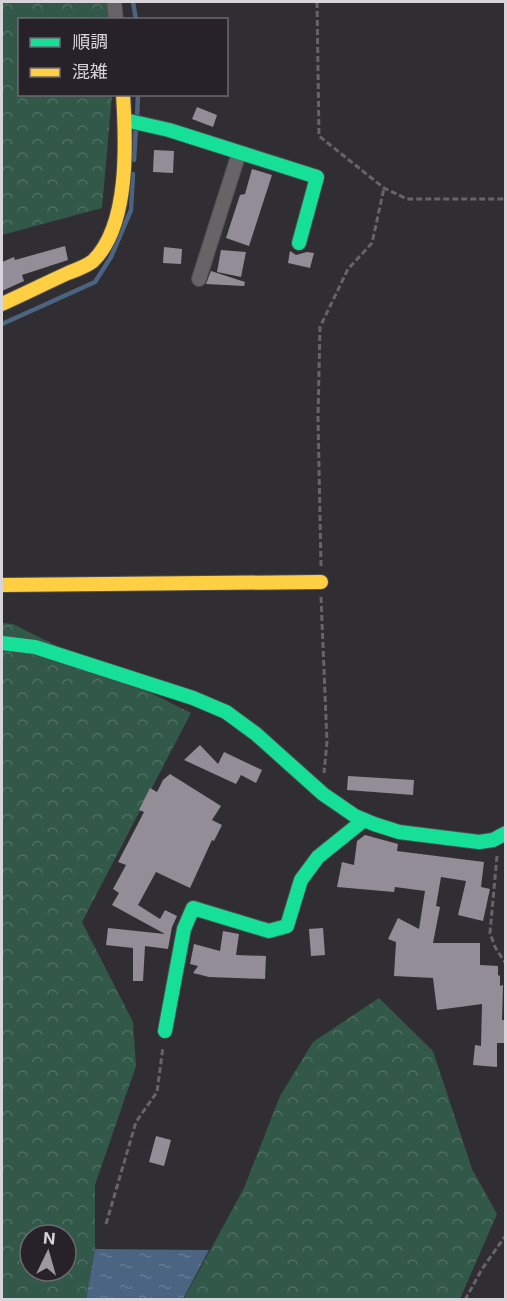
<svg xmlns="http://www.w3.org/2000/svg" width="507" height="1301" font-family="Inter,'Noto Sans JP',sans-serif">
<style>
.forest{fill:url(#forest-crowns);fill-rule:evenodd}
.water{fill:url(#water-ripples)}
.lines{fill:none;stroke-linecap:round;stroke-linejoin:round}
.stream{stroke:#4b6481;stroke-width:4.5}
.building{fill:#938d97}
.street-casing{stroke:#4e4c50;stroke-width:16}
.fast-casing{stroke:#4e4c50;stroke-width:16}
.slow-casing{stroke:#4e4c50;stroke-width:16}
.path{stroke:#666468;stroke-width:3;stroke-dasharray:6 3;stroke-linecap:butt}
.street{stroke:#666467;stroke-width:14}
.fast{stroke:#16e098;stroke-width:14}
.slow{stroke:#ffcf43;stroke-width:14}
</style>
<defs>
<pattern id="forest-crowns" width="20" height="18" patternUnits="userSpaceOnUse" patternTransform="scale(1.5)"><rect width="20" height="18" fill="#315848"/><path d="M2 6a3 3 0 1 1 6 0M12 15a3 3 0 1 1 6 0" fill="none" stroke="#4e6f62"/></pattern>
<pattern id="water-ripples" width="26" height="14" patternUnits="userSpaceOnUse" patternTransform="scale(1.5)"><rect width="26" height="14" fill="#4b6481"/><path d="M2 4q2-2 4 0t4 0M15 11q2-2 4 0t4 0" fill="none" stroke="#647992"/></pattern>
</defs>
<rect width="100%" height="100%" fill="#302e32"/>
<path class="forest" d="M2,2h118l-1,17 -99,1v74l92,1 -10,113 -100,27z
M2,623l11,1 178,89 -109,209 51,100 3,44 -41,119v64l-9,50h-84zM30,1235h36v36h-36z
M379,998l54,53 39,118 25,45 -37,85 -277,1 61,-112 36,-92 33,-54z"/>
<path class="water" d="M95,1249l114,1 -26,49h-97z"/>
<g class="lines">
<path class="stream" d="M133,2l3,18
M137,118l1,-24
M134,160l2,-34
M2,324l93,-42 16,-25 20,-47 2,-36"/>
</g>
<path class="building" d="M197,107l20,8 -4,12 -21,-8z
M154,150l20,1 -1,22 -20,-1z
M252,169l20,6 -23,71 -23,-8 14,-43 5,-1z
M65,246l3,14 -46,15 2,6 -22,10v-29l12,-5 1,3z
M164,247l18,2 -1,15 -18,-1z
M221,250l25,2 -5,25 -24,-5z
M290,251l6,4 11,-3 7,1 -4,15 -22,-5z
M211,271l34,11 -1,4 -38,-2z
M200,745l18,19 6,-12 38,18 -6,13 -15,-8 -5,9 -52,-24z
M170,774l51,32 -9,14 10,5 -8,16 -2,-1 -22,48 -34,-16 -18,33 22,14 5,-9 12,6 -5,11 -4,22 -23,-3 -2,35h-10v-33l-27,-3 2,-17 57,6 -53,-29 7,-12 -6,-4 13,-24 -8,-3 26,-50 -5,-2 11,-22 7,4 6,-12z
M348,776l66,4 -1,15 -66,-5z
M365,835l33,9 -1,7 87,11 -3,25 9,2 -7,32 -25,-6 8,-34 -25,-4 -5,29 4,1 -7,36h47v22l18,1v9l2,1v10l3,-1 -1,35h3v23h-8v24l-24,-2 2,-20 6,1 1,-42 -45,6 -4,-32 -39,-2 2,-34 -8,-3 10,-21 21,11 6,-38 -30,-4 -1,5 -57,-5 5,-25 12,3 3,-24z
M323,928l2,27 -14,1 -2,-27z
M223,931l16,3 -3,21 30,1 -1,23 -56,-2 -16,-4 5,-7 -8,-2 4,-20 26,7z
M156,1136l15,4 -7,26 -15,-4z"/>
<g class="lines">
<g class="street-casing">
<path id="street" d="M114,2l2,18
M199,279l40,-126"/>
</g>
<g class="fast-casing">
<path id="fast" d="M125,120l44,10 148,47 -18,66
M2,643l33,4 158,51 33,14 30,22 67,60 32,22 19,8 25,8 80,10 14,-2 13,-7
M165,1031l19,-102 9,-21 76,23 18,-5 14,-46 17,-23 46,-37"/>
</g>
<g class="slow-casing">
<path id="slow" d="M2,304c22,-10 44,-21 66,-31 8,-3 19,-7 25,-12 37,-36 33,-120 30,-167
M2,585l319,-3"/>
</g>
<path class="path" d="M317,2l2,134 65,52 23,11h99
M321,566l-3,-149 2,-90 28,-58 24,-26 12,-55
M321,597l6,145 -3,31
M497,856l-7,77 5,14 11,17
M106,1224l30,-102 21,-30 6,-45
M465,1300l17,-31 24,-34"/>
<use href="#street" class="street"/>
<use href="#fast" class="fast"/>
<use href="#slow" class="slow"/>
</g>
<rect width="507" height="1301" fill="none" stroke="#d7d4da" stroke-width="6"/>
<rect x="18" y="18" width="210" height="78" fill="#27222a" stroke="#6d6970" stroke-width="1.5"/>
<rect x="30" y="38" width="30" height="9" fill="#16e098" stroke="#6d6970" stroke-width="1.5"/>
<text x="72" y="48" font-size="18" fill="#d7d4da">順調</text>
<rect x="30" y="68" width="30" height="9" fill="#ffcf43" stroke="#6d6970" stroke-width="1.5"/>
<text x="72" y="78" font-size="18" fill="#d7d4da">混雑</text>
<g transform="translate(48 1253) rotate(5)"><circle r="28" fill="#27222a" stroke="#6d6970" stroke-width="1.5"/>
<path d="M0-4.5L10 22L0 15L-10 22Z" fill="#9d9a9f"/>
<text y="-9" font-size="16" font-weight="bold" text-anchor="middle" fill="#d7d4da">N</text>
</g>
</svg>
